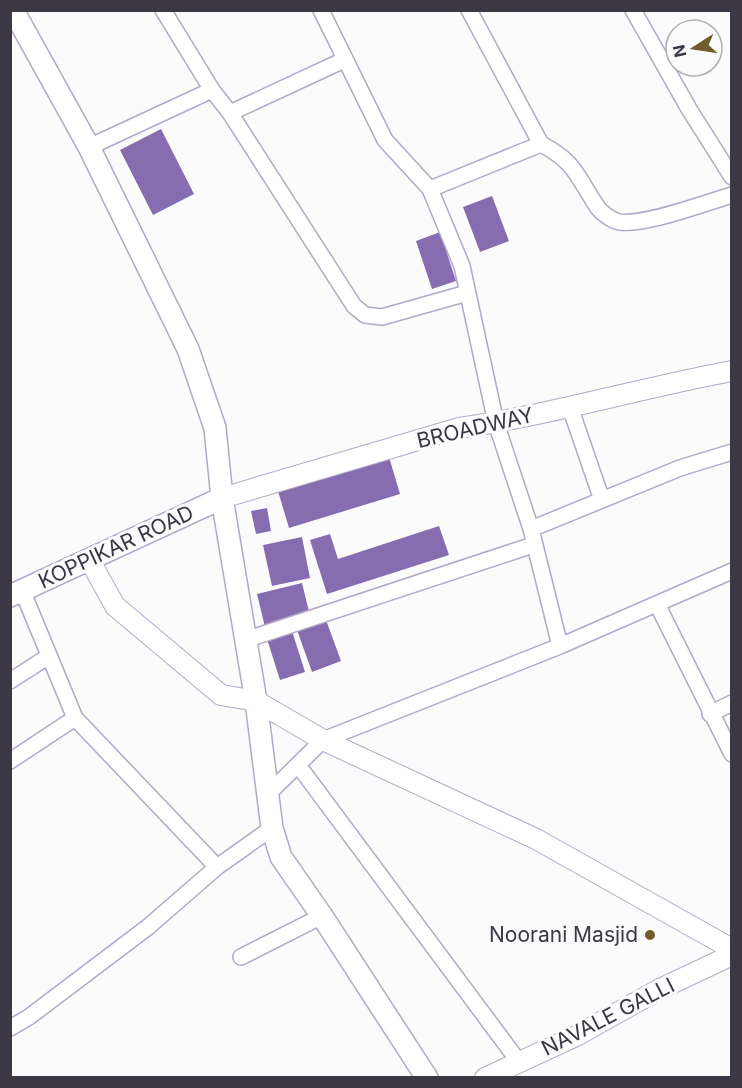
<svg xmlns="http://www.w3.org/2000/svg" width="742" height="1088" font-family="Inter,sans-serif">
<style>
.building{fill:#866db0}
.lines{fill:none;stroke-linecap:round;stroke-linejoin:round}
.minor-casing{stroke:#b3a8c8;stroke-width:18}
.tertiary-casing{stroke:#b3a8c8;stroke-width:22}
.secondary-casing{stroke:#b3a8c8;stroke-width:24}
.minor{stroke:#fff;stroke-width:15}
.tertiary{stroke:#fff;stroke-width:20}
.secondary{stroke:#fff;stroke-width:21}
.poi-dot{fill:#6f5e2c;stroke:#fbfbfb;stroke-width:2}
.labels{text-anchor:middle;stroke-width:6;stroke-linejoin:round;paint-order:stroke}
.street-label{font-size:21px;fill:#3b3744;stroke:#fbfbfb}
.poi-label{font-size:21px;fill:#3b3744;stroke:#fbfbfb;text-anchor:end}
</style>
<rect width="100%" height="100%" fill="#fbfbfb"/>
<path class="building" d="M161,129l33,65 -41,21 -33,-65z
M492,196l17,45 -29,11 -17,-45z
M440,232l16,49 -24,8 -16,-48z
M389,457l11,37 -111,34 -11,-37z
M267,508l4,23 -15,3 -5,-23z
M439,526l10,29 -122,39 -17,-54 20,-6 8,25z
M302,537l8,41 -38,8 -9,-41z
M302,583l8,33 -45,11 -8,-33z
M326,620l15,41 -29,11 -15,-42z
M292,631l13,41 -25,8 -13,-41z"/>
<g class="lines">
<g class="minor-casing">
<path id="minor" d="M163,10l49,80 18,23 124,193 11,9 17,2 85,-24
M469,10l72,134c35,18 36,33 57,64 3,4 12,11 18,13 20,8 92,-19 116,-26
M633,10l56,99 43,68
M230,113l114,-53
M89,147l123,-57
M430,189l111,-45
M570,407l32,93
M531,529l149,-61 52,-16
M22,590l53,128 142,149
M657,604l75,150
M245,640l288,-95
M560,646l172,-75
M10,681l39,-25
M710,714l22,-11
M10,761l65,-43
M298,765l221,297
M268,794l55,-54 237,-94 -29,-117 -35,-106 -34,-157 -32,-77 -45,-49 -64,-130
M241,957l81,-41
M10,1028l19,-11 119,-90 69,-60 55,-39"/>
</g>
<g class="tertiary-casing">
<path id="tertiary" d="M222,498l237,-70c92,-13 181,-40 273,-57
M89,559l26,47 106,89 35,6 67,39 213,99 196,110
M485,1078l93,-43 80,-45 74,-35"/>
</g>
<g class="secondary-casing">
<path id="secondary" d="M13,10l76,137 99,202 27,79 7,70 34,203 16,127 9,29 41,59 105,162
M10,596l212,-98"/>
</g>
<use href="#minor" class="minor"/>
<use href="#tertiary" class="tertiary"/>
<use href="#secondary" class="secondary"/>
</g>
<circle class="poi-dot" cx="650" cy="935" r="6"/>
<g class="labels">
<g class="street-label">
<text transform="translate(475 428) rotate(-13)" y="7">BROADWAY</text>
<text transform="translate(116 547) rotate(-25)" y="7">KOPPIKAR ROAD</text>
<text transform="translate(608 1017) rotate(-27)" y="7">NAVALE GALLI</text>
</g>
<g class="poi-label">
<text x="638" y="942">Noorani Masjid</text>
</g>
</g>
<rect width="742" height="1088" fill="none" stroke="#3b3744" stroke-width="24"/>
<g transform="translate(694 48) rotate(258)"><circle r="28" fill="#fbfbfb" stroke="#aeadb2" stroke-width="1.5"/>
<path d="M0-4.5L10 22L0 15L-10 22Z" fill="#6f5e2c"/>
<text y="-9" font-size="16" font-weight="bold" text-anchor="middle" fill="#3b3744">N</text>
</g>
</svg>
